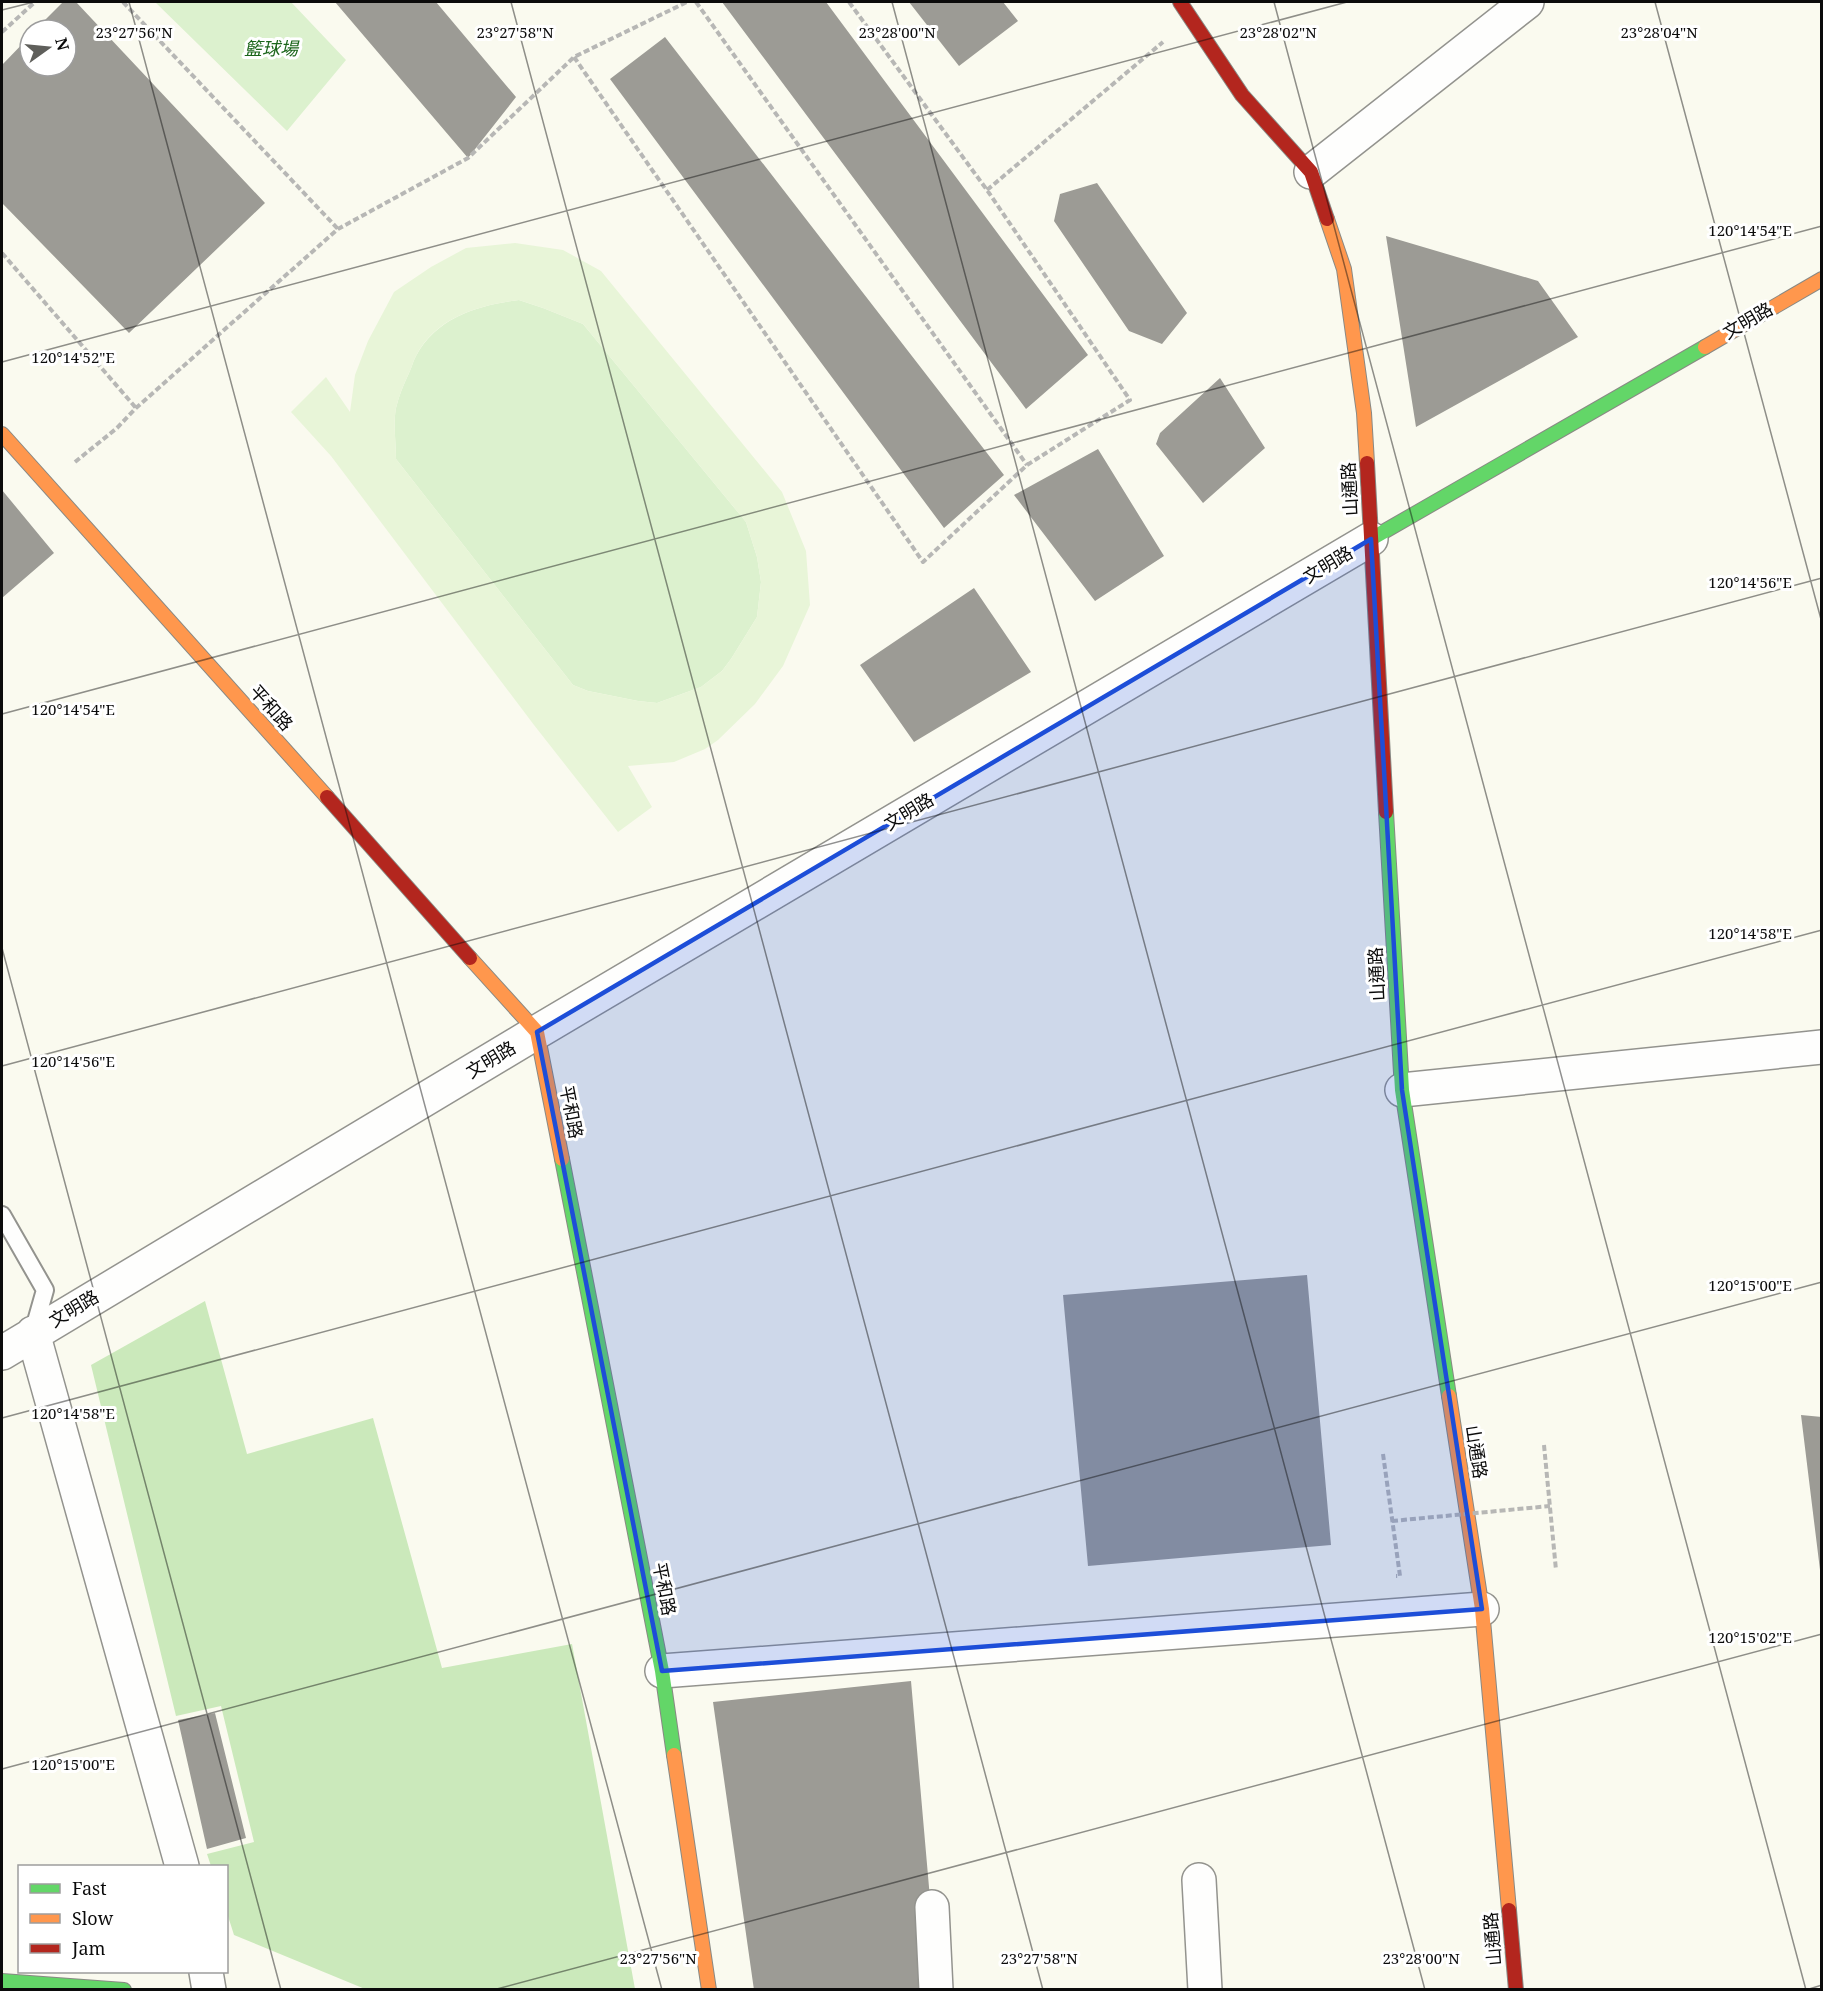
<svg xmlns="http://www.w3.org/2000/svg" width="1823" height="1991" font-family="'Noto Serif','Noto Sans TC',serif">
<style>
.green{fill:#dcf1ce}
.forest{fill:#cbe9bb}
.pitch{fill:#e8f5d8;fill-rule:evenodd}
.building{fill:#9c9b95}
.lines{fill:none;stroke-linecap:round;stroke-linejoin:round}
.lane-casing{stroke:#93938e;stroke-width:20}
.street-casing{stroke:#93938e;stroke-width:36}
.fast-casing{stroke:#898984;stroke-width:16}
.slow-casing{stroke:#898984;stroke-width:16}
.jam-casing{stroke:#898984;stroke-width:16}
.path{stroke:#b7b7b5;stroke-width:4;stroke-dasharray:6 3;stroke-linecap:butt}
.lane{stroke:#fefefd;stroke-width:16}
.street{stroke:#fefefd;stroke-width:33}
.fast{stroke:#63d668;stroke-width:14}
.slow{stroke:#ff974d;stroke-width:14}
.jam{stroke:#b3261e;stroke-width:14}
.path-bridge{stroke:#b7b7b5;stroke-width:4;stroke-dasharray:6 3;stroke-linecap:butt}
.marked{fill:#1d4ed8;fill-opacity:0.2;stroke:#1d4ed8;stroke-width:4.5;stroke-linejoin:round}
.ticks{fill:none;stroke:#0b0b0b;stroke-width:1.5;stroke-opacity:0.45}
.labels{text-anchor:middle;stroke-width:6;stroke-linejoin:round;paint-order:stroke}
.park-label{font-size:18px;font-style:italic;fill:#1b651a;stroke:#fff}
.street-label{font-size:18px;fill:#0b0b0b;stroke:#fff}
.ticks-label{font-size:15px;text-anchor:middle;fill:#0b0b0b;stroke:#fff;stroke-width:6;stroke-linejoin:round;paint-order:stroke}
</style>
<rect width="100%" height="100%" fill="#fafaef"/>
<path class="green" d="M155,2h136l55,58 -59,71z
M519,300l24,8 40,16 163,198 11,35 4,25 -4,35 -26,42 -9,12 -21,16 -44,16 -19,-2 -50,-10 -15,-6 -177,-226c0,-17 -3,-35 0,-51 3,-13 8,-24 13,-35 3,-6 4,-12 7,-17 21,-39 63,-51 103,-56z"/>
<path class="forest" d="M205,1301l42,153 126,-36 69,250 130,-24 63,345h-270l-131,-54 -7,-22 -1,-47h-15l-4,-12 47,-12 -33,-136 -45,10 -85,-351z"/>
<path class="pitch" d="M515,243l48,7 38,21 181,221 24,59 4,54 -27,61 -28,38 -37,36 -13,9 -31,13 -46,4 24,41 -34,25 -84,-107 -203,-269 -40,-44 35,-35 24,35 5,-37 13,-34 26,-49 37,-25 35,-19zM519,300l24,8 40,16 163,198 11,35 4,25 -4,35 -26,42 -9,12 -21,16 -44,16 -19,-2 -50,-10 -15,-6 -177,-226c0,-17 -3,-35 0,-51 3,-13 8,-24 13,-35 3,-6 4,-12 7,-17 20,-39 63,-51 103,-56z"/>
<path class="building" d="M63,2h13l189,201 -136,130 -127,-130v-138l28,-29v30h36v-36h-31z
M335,2h101l80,95 -48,61z
M722,2h104l262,353 -62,54z
M909,2h94l15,19 -59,45z
M665,37l339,438 -60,53 -334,-449z
M1097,183l90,130 -25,31 -33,-13 -75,-110 6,-27z
M1386,236l152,45 40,56 -162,90z
M1220,378l45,70 -62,55 -47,-59 4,-11z
M1098,449l66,107 -69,45 -81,-106z
M2,490l52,63 -52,45z
M974,588l57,84 -117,70 -54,-77z
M1307,1275l24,270 -243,21 -25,-271z
M1801,1415l21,2v153h-2z
M911,1681l27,309h-184l-41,-288z
M215,1713l31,125 -39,11 -29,-129z"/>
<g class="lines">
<g class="lane-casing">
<path id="lane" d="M2,1215l43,75 -12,42"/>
</g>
<g class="street-casing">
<path id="street" d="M1311,172l216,-170
M1402,1090l420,-43
M33,1333l149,533
M2,1353l535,-321 834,-493
M662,1671l820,-62
M1199,1880l6,110
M932,1907l4,83
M206,1972l3,18"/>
</g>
<g class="fast-casing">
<path id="fast" d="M1371,539l334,-192
M1386,812l16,278 47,306
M562,1159l100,512 12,84
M2,1981l122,9"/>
</g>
<g class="slow-casing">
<path id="slow" d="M1327,219l17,50 20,144 3,50
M1705,347l117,-68
M2,434l325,363
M470,958l67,74 25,127
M1449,1396l33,213 27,301
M674,1755l35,235"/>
</g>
<g class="jam-casing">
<path id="jam" d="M1180,2l62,93 69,77 16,47
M1367,463l19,349
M327,797l143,161
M1509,1910l7,80"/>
</g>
<path class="path" d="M123,2l215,227
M696,2l331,463
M2,32l33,-30
M574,57l349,505 104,-97 103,-65 -143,-210 -138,-188
M987,190l176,-148
M2,253l134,155
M75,462l42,-34 19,-20 202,-179 130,-71 106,-101 113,-55
M1544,1445l12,125
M1383,1454l17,122h-4"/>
<use href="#lane" class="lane"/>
<use href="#street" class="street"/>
<use href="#fast" class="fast"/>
<use href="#slow" class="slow"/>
<use href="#jam" class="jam"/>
<path class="path-bridge" d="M1392,1521l158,-15"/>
</g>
<path class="marked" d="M1371,539l31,551 80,519 -820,62 -125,-639z"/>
<path class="ticks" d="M129,2l533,1988M511,2l532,1988M892,2l533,1988M1274,2l532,1988M1655,2l167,621M2,10l32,-8M2,362l1345,-360M2,714l1820,-488M2,948l279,1042M2,1066l1820,-488M2,1418l1820,-488M2,1769l1820,-487M493,1990l1329,-356M1806,1990l16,-5"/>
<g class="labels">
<g class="park-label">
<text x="271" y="55">籃球場</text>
</g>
<g class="street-label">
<text transform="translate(1748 321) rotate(-30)" y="6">文明路</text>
<text transform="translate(1350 489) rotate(-93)" y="6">山通路</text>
<text transform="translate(1328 565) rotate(-31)" y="6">文明路</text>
<text transform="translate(271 708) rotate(48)" y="6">平和路</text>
<text transform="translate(909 812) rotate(-31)" y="6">文明路</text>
<text transform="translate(1377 974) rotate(-93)" y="6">山通路</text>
<text transform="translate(491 1060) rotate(-31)" y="6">文明路</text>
<text transform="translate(571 1112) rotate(79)" y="6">平和路</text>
<text transform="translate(74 1309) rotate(-31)" y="6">文明路</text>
<text transform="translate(1476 1452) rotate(81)" y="6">山通路</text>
<text transform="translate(664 1589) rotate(79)" y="6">平和路</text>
<text transform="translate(1493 1939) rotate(-95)" y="6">山通路</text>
</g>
</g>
<g class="ticks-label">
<text x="134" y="38">23°27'56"N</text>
<text x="515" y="38">23°27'58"N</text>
<text x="897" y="38">23°28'00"N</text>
<text x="1278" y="38">23°28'02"N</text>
<text x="1659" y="38">23°28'04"N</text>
<text x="1750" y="236">120°14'54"E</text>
<text x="73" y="363">120°14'52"E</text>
<text x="1750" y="588">120°14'56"E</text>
<text x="73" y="715">120°14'54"E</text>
<text x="1750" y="939">120°14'58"E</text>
<text x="73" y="1067">120°14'56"E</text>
<text x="1750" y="1291">120°15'00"E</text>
<text x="73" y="1419">120°14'58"E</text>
<text x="1750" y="1643">120°15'02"E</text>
<text x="73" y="1770">120°15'00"E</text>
<text x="658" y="1964">23°27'56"N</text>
<text x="1039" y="1964">23°27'58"N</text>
<text x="1421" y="1964">23°28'00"N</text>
</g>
<rect width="1823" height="1991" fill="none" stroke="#0b0b0b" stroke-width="6"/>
<rect x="18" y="1865" width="210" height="108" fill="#ffffff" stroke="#9d9d9d" stroke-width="1.5"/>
<rect x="30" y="1884" width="30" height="9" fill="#63d668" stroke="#9d9d9d" stroke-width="1.5"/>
<text x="72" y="1895" font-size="18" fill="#0b0b0b">Fast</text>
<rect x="30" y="1914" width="30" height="9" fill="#ff974d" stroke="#9d9d9d" stroke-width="1.5"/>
<text x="72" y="1925" font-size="18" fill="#0b0b0b">Slow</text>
<rect x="30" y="1944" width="30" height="9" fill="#b3261e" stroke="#9d9d9d" stroke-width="1.5"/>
<text x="72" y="1955" font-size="18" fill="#0b0b0b">Jam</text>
<g transform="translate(48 48) rotate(75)"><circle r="28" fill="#ffffff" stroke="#9d9d9d" stroke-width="1.5"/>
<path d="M0-4.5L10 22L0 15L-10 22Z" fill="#5f5f5b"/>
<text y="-9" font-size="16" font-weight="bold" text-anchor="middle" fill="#0b0b0b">N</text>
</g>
</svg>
